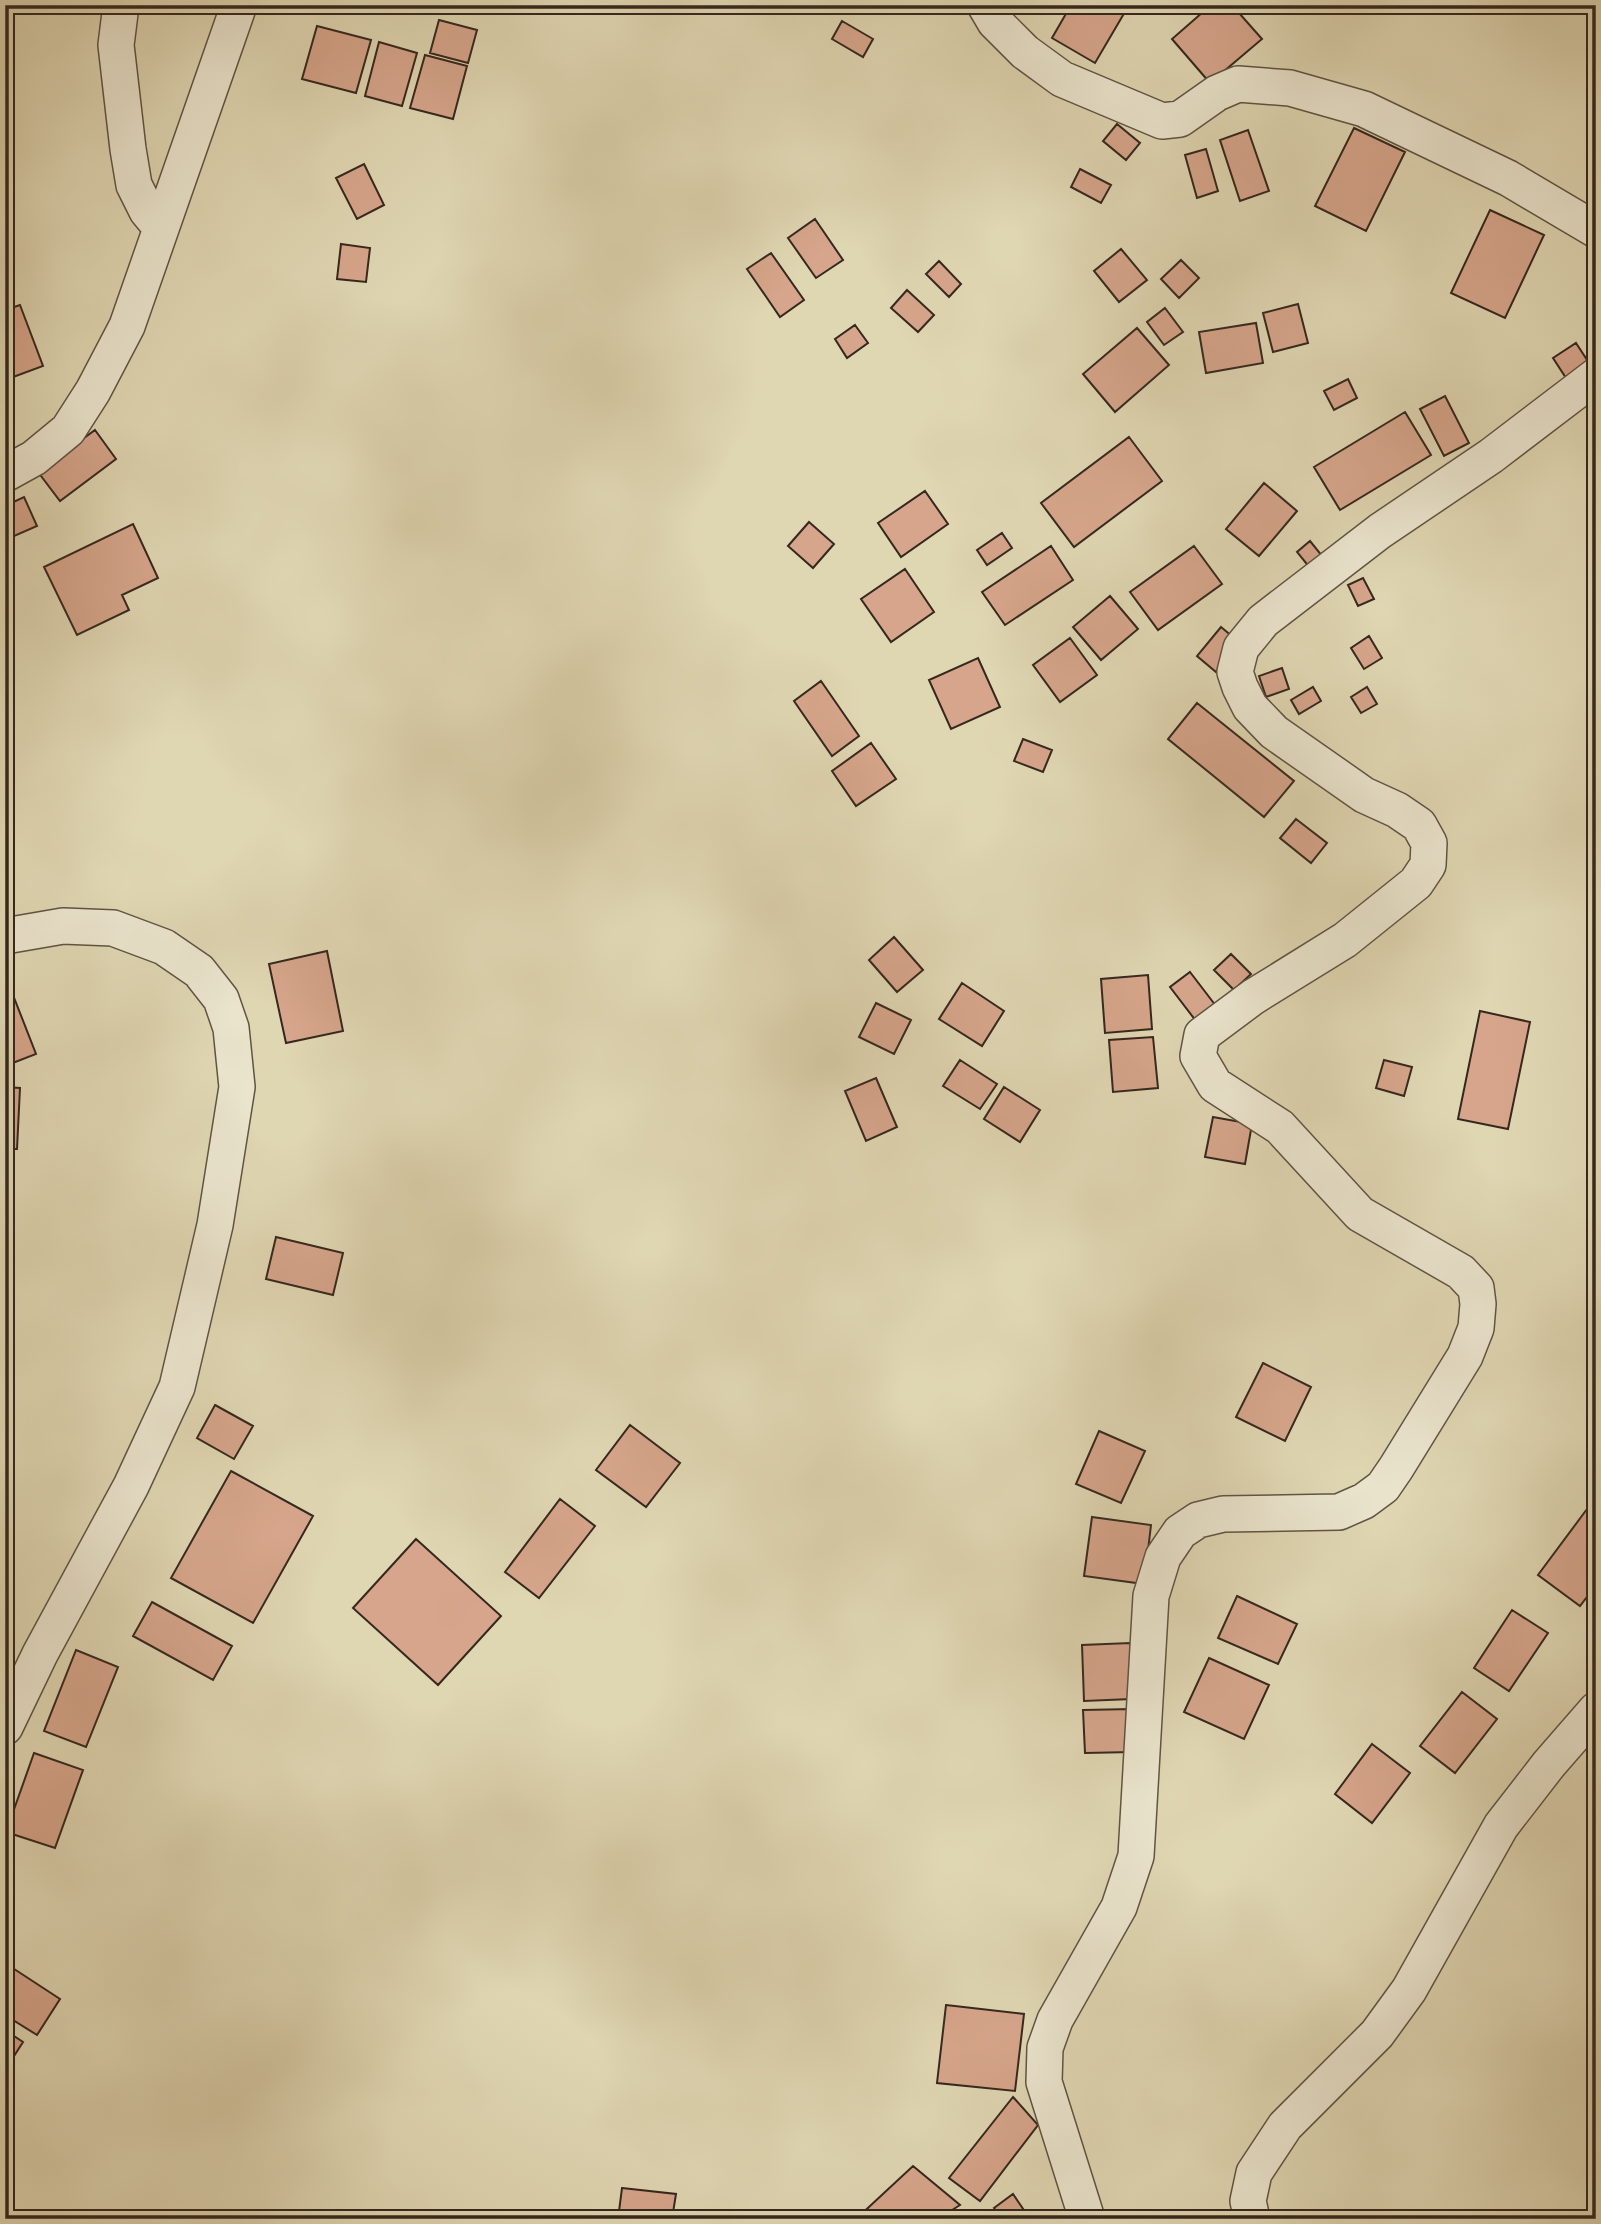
<svg xmlns="http://www.w3.org/2000/svg" width="1601" height="2224" font-family="'IM FELL French Canon',serif">
<style>
.building{fill:#d6a58b;stroke:#35281e;stroke-width:2}
.lines{fill:none;stroke-linecap:round;stroke-linejoin:round}
.street-casing{stroke:#605443;stroke-width:38}
.street{stroke:#eae4cd;stroke-width:35}
</style>
<rect width="100%" height="100%" fill="#dfd6b2"/>
<filter id="stains"><feTurbulence type="fractalNoise" baseFrequency=".00286" numOctaves="4"/><feColorMatrix values="0 0 0 0 .2 0 0 0 0 .09 0 0 0 0 .02 0 0 0 .5 -.17"/></filter>
<radialGradient id="worn" r=".72"><stop offset=".6" stop-color="#630" stop-opacity="0"/><stop offset="1" stop-color="#630" stop-opacity=".3"/></radialGradient>
<path class="building" d="M1071,5h58l-34,58 -43,-25z
M1211,5h21l30,34 -52,44 -38,-44z
M439,20l38,10 -9,33 -38,-10z
M842,21l31,18 -10,18 -31,-18z
M317,26l54,14 -15,53 -54,-14z
M379,42l38,11 -15,53 -37,-10z
M425,55l42,11 -14,53 -43,-11z
M1117,124l23,19 -14,17 -23,-19z
M1354,128l51,24 -39,79 -51,-25z
M1248,130l21,61 -29,10 -20,-61z
M1206,149l12,42 -21,7 -12,-43z
M364,164l20,41 -27,14 -21,-41z
M1080,169l31,16 -10,18 -30,-16z
M1490,210l54,25 -39,83 -54,-25z
M815,219l28,41 -27,18 -28,-40z
M341,244l29,4 -4,34 -29,-3z
M1121,249l26,31 -28,22 -25,-31z
M771,253l33,47 -24,17 -33,-48z
M1181,260l18,18 -20,20 -18,-19z
M939,261l22,23 -12,13 -23,-23z
M907,290l27,25 -16,17 -27,-24z
M1298,304l10,39 -35,9 -10,-39z
M20,305l23,61 -38,14v-70z
M1165,308l18,24 -19,13 -17,-23z
M1256,323l7,40 -57,10 -7,-41z
M855,325l13,18 -21,15 -12,-19z
M1137,328l32,37 -54,47 -32,-38z
M1576,343l15,23 -23,15 -15,-23z
M1348,379l9,19 -23,12 -10,-19z
M1445,396l24,47 -25,13 -24,-47z
M1405,412l26,43 -91,55 -26,-43z
M95,430l21,29 -56,42 -22,-29z
M1129,437l33,44 -88,66 -33,-44z
M1264,483l33,28 -38,45 -33,-27z
M925,491l23,33 -47,33 -23,-34z
M24,497l13,29 -32,14v-34z
M809,522l25,22 -21,24 -25,-22z
M133,524l25,54 -36,17 7,15 -52,25 -33,-68z
M1002,533l10,15 -25,17 -10,-15z
M1310,541l13,16 -13,11 -13,-16z
M1051,546l22,34 -68,45 -23,-33z
M1194,546l28,38 -64,46 -28,-38z
M905,569l29,43 -43,30 -30,-43z
M1363,578l11,21 -16,7 -10,-21z
M1110,596l28,33 -37,31 -28,-33z
M1221,627l19,16 -24,29 -19,-16z
M1369,636l13,22 -18,11 -13,-21z
M1070,638l27,37 -37,27 -27,-37z
M978,658l22,49 -49,22 -22,-49z
M1282,668l7,21 -23,8 -7,-21z
M821,681l38,55 -27,20 -38,-55z
M1313,687l8,14 -22,13 -8,-14z
M1367,687l10,17 -16,9 -10,-16z
M1197,703l97,78 -30,36 -96,-78z
M1023,739l29,11 -9,22 -29,-11z
M871,743l25,36 -40,27 -24,-35z
M1296,819l31,24 -16,20 -31,-25z
M894,937l29,33 -26,22 -28,-32z
M327,951l16,80 -57,12 -17,-79z
M1231,954l20,20 -17,16 -20,-20z
M1190,972l26,34 -20,15 -26,-34z
M1148,975l4,54 -47,4 -4,-54z
M962,983l42,28 -22,35 -43,-27z
M13,995l23,59 -31,12v-67z
M876,1003l35,17 -17,34 -35,-17z
M1480,1011l50,11 -22,107 -50,-10z
M1153,1037l5,51 -45,4 -4,-52z
M960,1060l37,24 -17,25 -37,-23z
M1384,1060l28,7 -8,29 -28,-8z
M876,1078l21,49 -31,14 -21,-50z
M5,1087l15,1 -3,61h-12z
M1004,1087l36,23 -20,32 -36,-23z
M1213,1117l39,7 -7,40 -40,-7z
M276,1237l67,16 -10,42 -67,-16z
M1263,1363l48,24 -26,54 -49,-24z
M215,1405l38,21 -19,33 -37,-21z
M630,1425l50,38 -34,44 -50,-37z
M1099,1431l46,20 -24,52 -45,-19z
M231,1471l82,45 -60,107 -82,-45z
M560,1499l35,27 -56,72 -34,-26z
M1587,1509l9,6v70l-16,21 -42,-31z
M1092,1517l59,8 -7,59 -60,-8z
M416,1539l85,77 -63,69 -85,-77z
M1237,1596l60,28 -19,40 -60,-26z
M152,1602l80,44 -19,34 -80,-44z
M1512,1610l36,23 -39,58 -35,-23z
M1130,1643l1,56 -47,2 -2,-56z
M76,1650l42,17 -32,80 -42,-16z
M1209,1658l60,27 -25,54 -60,-27z
M1462,1692l35,27 -42,54 -35,-27z
M1132,1709l1,43 -48,1 -2,-43z
M1372,1744l38,29 -38,50 -37,-29z
M34,1753l49,17 -28,78 -49,-16z
M5,1963l55,36 -23,36 -32,-20z
M946,2005l78,9 -9,77 -78,-8z
M5,2030l18,12 -18,28z
M1013,2097l25,28 -58,76 -31,-23z
M913,2166l47,39 -22,14h-82z
M622,2188l54,6 -4,25h-54z
M1013,2194l17,25h-29l-7,-11z"/>
<g class="lines">
<g class="street-casing">
<path id="street" d="M121,5l-5,40 12,104 6,36 13,26 14,17
M985,5l10,17 30,30 37,27 100,42 18,-2 37,-26 21,-9 52,4 74,21 144,69 88,52
M5,474l29,-16 34,-28 25,-39 34,-65 112,-321
M5,936l58,-10 50,2 51,19 35,24 22,28 10,29 6,59 -22,138 -38,162 -46,99 -91,168 -35,73
M1087,2219l-43,-137 1,-34 10,-28 64,-113 17,-51 15,-260 12,-39 17,-25 18,-12 25,-6 116,-2 25,-11 19,-14 13,-19 69,-112 11,-28 2,-24 -2,-16 -15,-16 -101,-58 -80,-87 -65,-42 -17,-29 4,-21 51,-38 92,-57 71,-57 12,-18 1,-22 -10,-18 -22,-15 -33,-15 -90,-63 -24,-25 -10,-20 -5,-15 6,-24 22,-27 117,-90 111,-75 105,-80
M1252,2219l-4,-18 6,-28 31,-47 92,-92 32,-44 92,-164 48,-62 47,-54"/>
</g>
<use href="#street" class="street"/>
</g>
<rect width="1601" height="2224" fill="none" stroke="#dfd6b2" stroke-width="28"/>
<rect x="7" y="7" width="1587" height="2210" fill="none" stroke="#35281e" stroke-width="3.5"/>
<rect x="14" y="14" width="1573" height="2196" fill="none" stroke="#35281e" stroke-width="2"/>
<rect width="100%" height="100%" filter="url(#stains)"/>
<rect width="100%" height="100%" fill="url(#worn)"/>
</svg>
